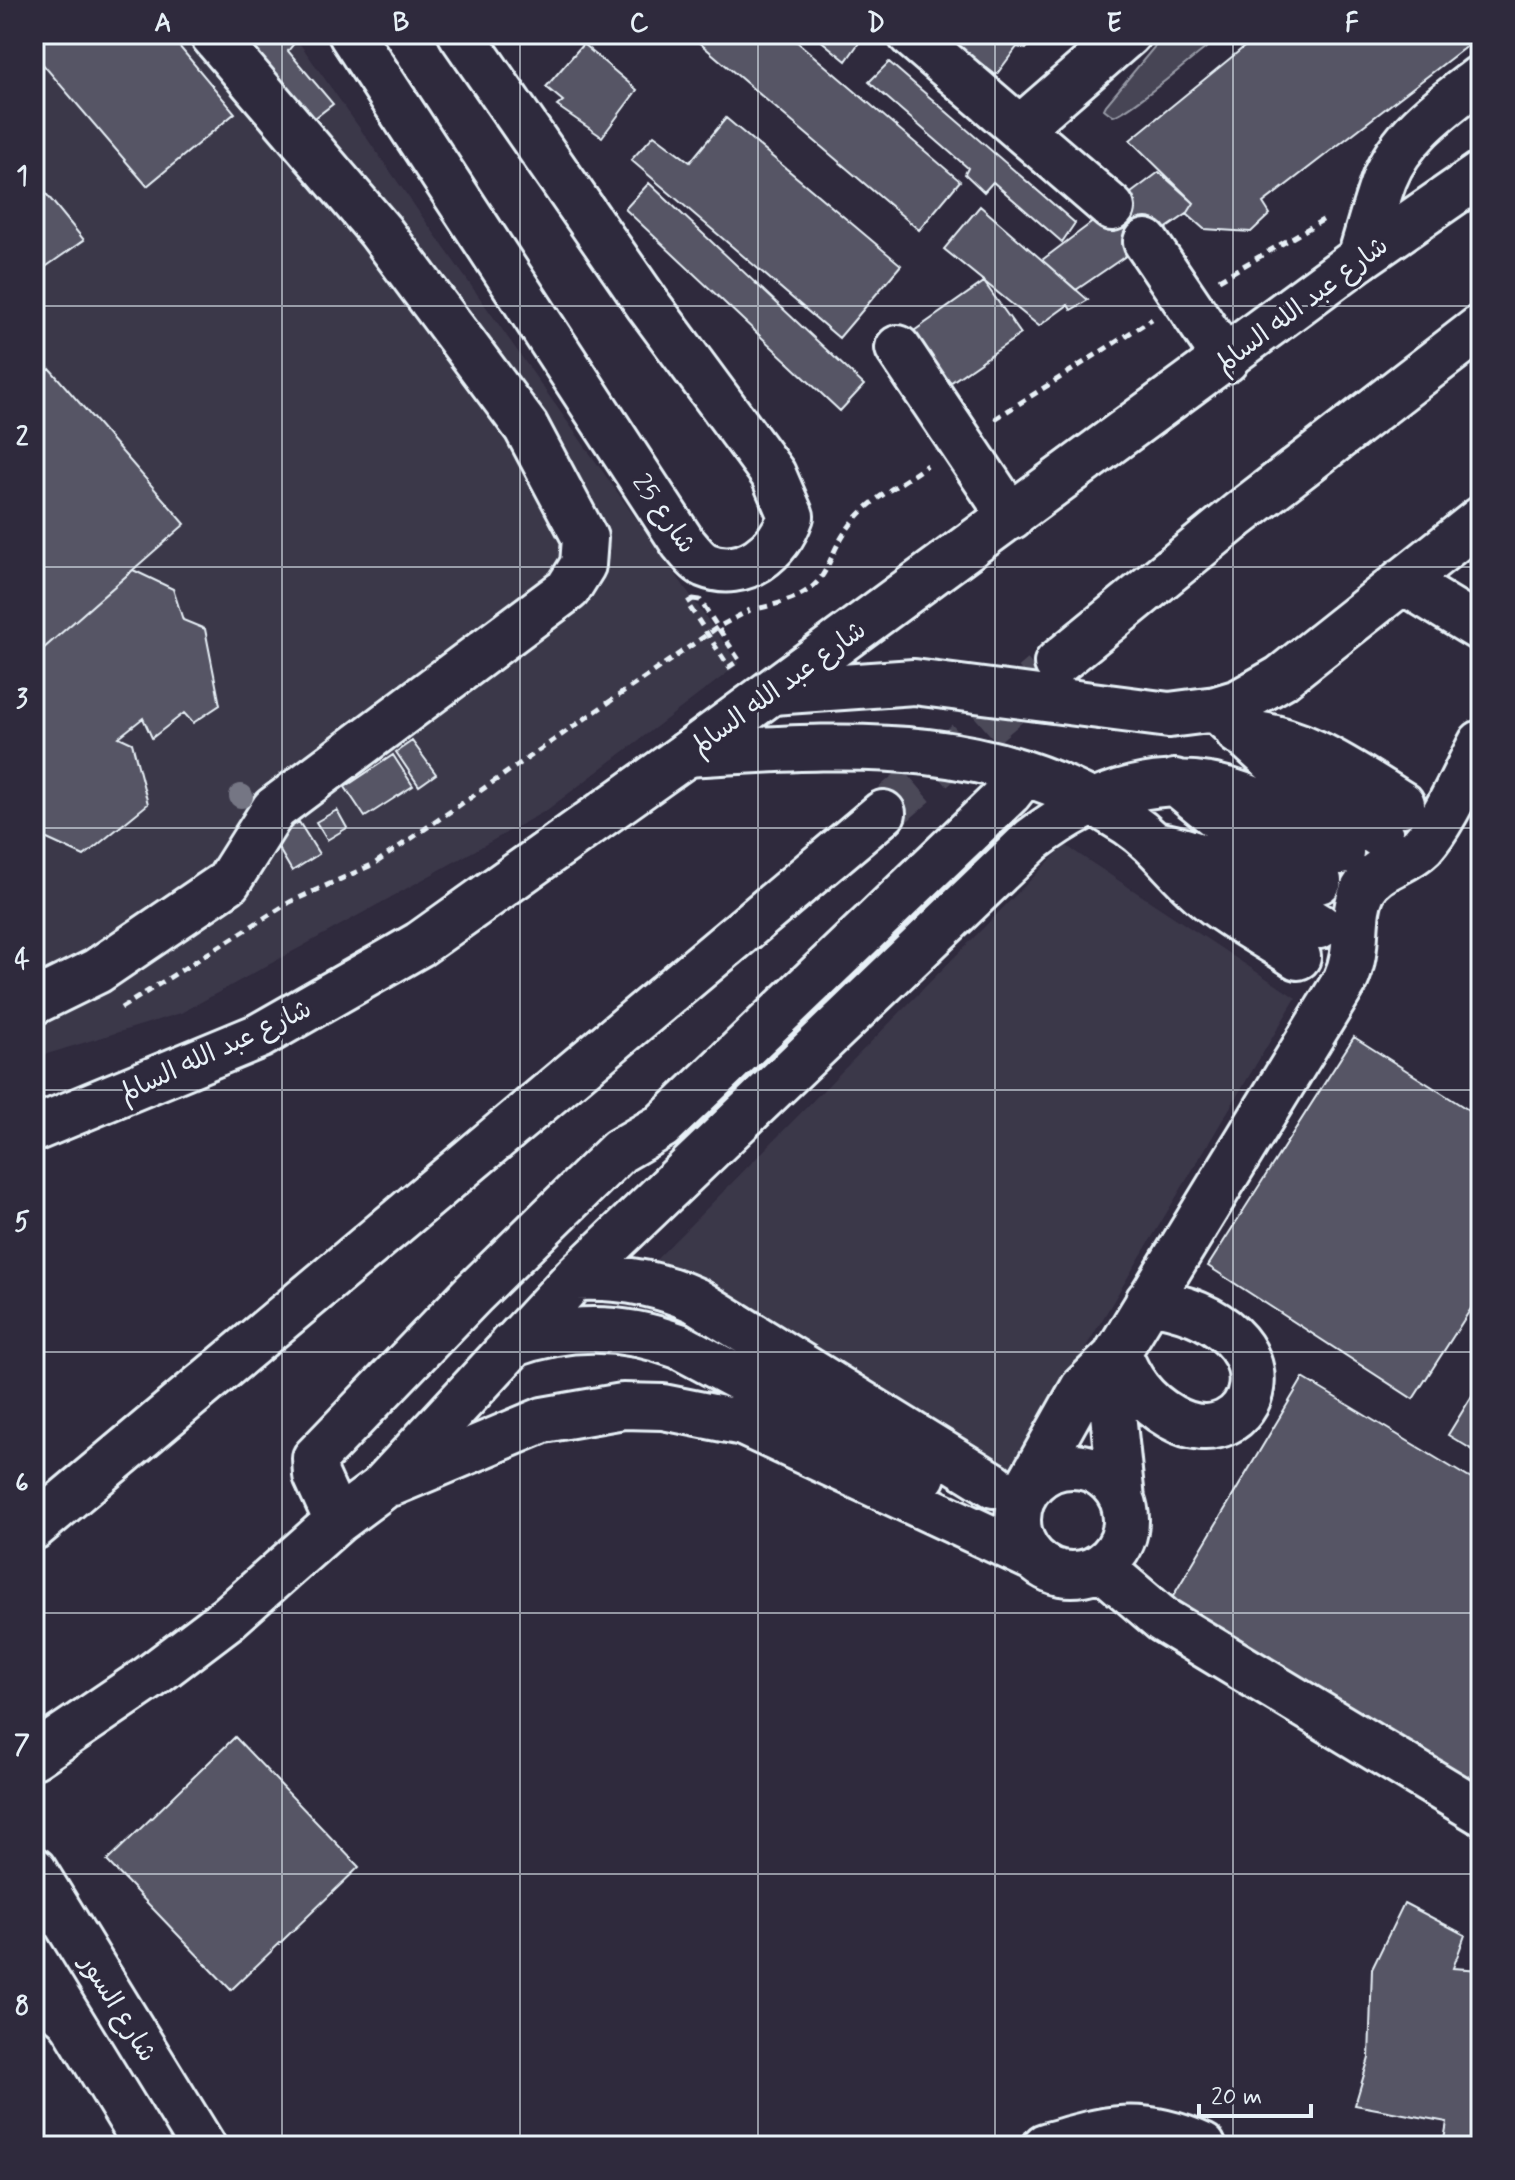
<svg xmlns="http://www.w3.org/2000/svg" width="1515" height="2180" font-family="Mynerve,'Playpen Sans Arabic',sans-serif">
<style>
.built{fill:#3b3749}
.green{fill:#464455;stroke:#979aa6;stroke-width:2}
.building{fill:#575565;stroke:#e8f1f8;stroke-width:2}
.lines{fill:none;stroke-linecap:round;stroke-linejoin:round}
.major-tunnel{stroke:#4b4859;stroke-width:44;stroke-dasharray:44 22;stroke-linecap:butt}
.minor-casing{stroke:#e8f1f8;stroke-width:50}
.major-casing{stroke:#e8f1f8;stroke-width:50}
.path{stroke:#e8f1f8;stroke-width:5;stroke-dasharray:8 6;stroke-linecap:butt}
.minor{stroke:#2f2a3d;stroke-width:44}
.major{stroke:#2f2a3d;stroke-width:44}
.tree{fill:#757684}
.grid{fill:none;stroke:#e8f1f8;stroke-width:2;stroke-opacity:0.55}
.labels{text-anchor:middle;stroke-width:6;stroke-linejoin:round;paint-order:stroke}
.street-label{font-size:26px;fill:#e8f1f8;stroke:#2f2a3d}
.neatline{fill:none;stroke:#e8f1f8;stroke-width:3}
.grid-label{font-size:26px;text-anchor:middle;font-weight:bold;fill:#e8f1f8}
</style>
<rect width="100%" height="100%" fill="#2f2a3d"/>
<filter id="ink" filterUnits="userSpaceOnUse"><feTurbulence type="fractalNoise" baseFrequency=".0125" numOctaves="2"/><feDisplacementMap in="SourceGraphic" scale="16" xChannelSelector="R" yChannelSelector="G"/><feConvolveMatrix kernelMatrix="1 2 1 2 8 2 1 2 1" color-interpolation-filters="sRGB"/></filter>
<g filter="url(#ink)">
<path class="built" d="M34,34h259l446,630 -192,146 -161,90 -205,113 -147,45z
M1065,845l231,153 -289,480 -362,-207z"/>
<path class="green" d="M1165,34h26l15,14c-17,13 -79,66 -93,68l-9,-7 2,-4z"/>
<path class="building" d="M34,34h135l66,79 -88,73 -113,-132z
M234,34h57l5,7 -8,10 45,53 -26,20z
M689,34h99l172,147 -41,49z
M813,34h41l7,6 -15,21z
M942,34h97l-13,15 -9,-2 -21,28z
M1260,34h221v1l-218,168 7,11 -19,18 -47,-3 -17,-15 7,-11 -64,-63z
M583,44l54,46 -35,47 -45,-31 6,-5 -17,-14z
M889,62l186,161 -13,19 -69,-60 -9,10 -19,-18 3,-6 -99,-86z
M726,118l175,147 -62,73 -208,-178 23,-25 36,27z
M1159,172l35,31 -7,11 -111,76 -34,-30z
M34,179l50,61 -40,28 -10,-11z
M649,183l215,202 -24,26 -215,-202z
M980,206l62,54 46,40 -17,10 -3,-5 -29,21 -95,-77z
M984,282l37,52 -74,51 -36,-52z
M50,369l135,155 -151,133v-274z
M133,570l40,19 10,31 22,9 15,76 -27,18 -9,-10 -32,25 -9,-20 -24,19 13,6 16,61 -64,52 -50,-23v-176z
M412,741l24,33 -17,12 -23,-34z
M393,755l20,31 -48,31 -20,-30z
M337,810l10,18 -20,12 -11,-18z
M299,822l20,32 -27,17 -19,-32z
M1354,1037l127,81v175l-68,106 -205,-133z
M1303,1378l178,107v306l-312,-188z
M1481,1381v74l-33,-20z
M235,1737l124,130 -128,123 -124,-129z
M1404,1903l61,32 -12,33 28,2v176h-38l4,-24 -92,-17 14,-47 3,-89z"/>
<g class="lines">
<path class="major-tunnel" d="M883,813l159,-137"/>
<g class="minor-casing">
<path id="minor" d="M351,34l332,509c6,7 14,18 22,22 39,16 74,-14 86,-49l-18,-42 -124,-168 -188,-272
M910,34l202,174
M1020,128l108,-94
M1146,242l80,118
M1360,258c8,-26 15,-53 24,-78 17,-45 61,-75 97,-103
M898,348l113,169
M1402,581l79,48
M772,692l142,-10 255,33 47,-6 23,-7 42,-24 200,-159
M1216,709l70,64 95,63
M1238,732c64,4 111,39 164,72
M687,754c159,-9 300,-23 441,69 31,21 46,46 74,70 29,25 65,43 96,64
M1175,782l56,46 88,53
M1159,845c60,10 109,49 160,81
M34,1002l63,-31 131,-89 46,-73 294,-220 15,-24 2,-27 -59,-111 -146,-196 -168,-197
M575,1278c43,-2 81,4 120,22l299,185
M511,1345c57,-21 111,-20 168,1l244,130
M1118,1351c11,29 25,50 53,66 84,48 138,-92 -23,-116
M1018 1520a54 54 0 1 1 108 0a54 54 0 1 1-108 0Z
M393,1483l150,-63 80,-14 40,1 80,16 288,134
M1028,1486l55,-98 32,-31
M1122,1499l-11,-104 4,-38 230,-376c16,-34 5,-65 18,-91 13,-24 41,-26 59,-44 23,-25 42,-72 59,-103
M337,1521l-21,-46 -1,-17 158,-164 146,-143 43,-25 347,-333 15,-19
M1101,1567l62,53 318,192
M34,1756l115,-78 79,-60 109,-97 43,-32 195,-211 457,-438c62,-48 137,-74 213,-44 34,13 65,37 96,56
M1045,2146c61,-18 96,-28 158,0"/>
</g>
<g class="major-casing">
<path id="major" d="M1057,663l181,-148 243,-188
M34,1129l225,-93 161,-92 267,-190 673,-496 121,-84
M34,1527l849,-714
M34,1870l169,276
M34,2050l58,96
M34,2129l20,17"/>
</g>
<path class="path" d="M1219,280l109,-63
M995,419l157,-100
M693,599l7,1 39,60 -10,7 -42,-64z
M760,608c86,-19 53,-47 102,-96 19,-19 44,-31 65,-47
M121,1008l169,-106 84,-38 344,-237 32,-17"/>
<use href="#minor" class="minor"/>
<use href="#major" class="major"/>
</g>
<circle class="tree" cx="241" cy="796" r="12"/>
</g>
<path class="grid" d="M282,34v2112M520,34v2112M758,34v2112M995,34v2112M1233,34v2112M34,306h1447M34,567h1447M34,828h1447M34,1090h1447M34,1352h1447M34,1613h1447M34,1874h1447"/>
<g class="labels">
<g class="street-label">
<text transform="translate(1301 304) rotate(-37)" y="9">شارع عبد الله السالم</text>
<text transform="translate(665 513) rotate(55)" y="9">شارع 25</text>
<text transform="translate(778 687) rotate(-36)" y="9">شارع عبد الله السالم</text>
<text transform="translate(215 1050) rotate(-25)" y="9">شارع عبد الله السالم</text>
<text transform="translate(119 2008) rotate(58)" y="9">شارع السور</text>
</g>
</g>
<rect width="1515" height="2180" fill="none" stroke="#2f2a3d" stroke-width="88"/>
<path d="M1199 2104v12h112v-12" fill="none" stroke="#e8f1f8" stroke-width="4"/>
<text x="1211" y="2104" font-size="24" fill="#e8f1f8" stroke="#2f2a3d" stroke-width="6" paint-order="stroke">20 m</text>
<rect x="44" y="44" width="1427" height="2092" class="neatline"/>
<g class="grid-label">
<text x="163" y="31">A</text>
<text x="401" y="31">B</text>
<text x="639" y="31">C</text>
<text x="876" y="31">D</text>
<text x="1114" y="31">E</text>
<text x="1352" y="31">F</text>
<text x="22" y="184">1</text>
<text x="22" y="445">2</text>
<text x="22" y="707">3</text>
<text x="22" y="968">4</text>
<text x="22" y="1230">5</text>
<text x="22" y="1491">6</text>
<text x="22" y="1753">7</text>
<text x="22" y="2014">8</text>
</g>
</svg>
